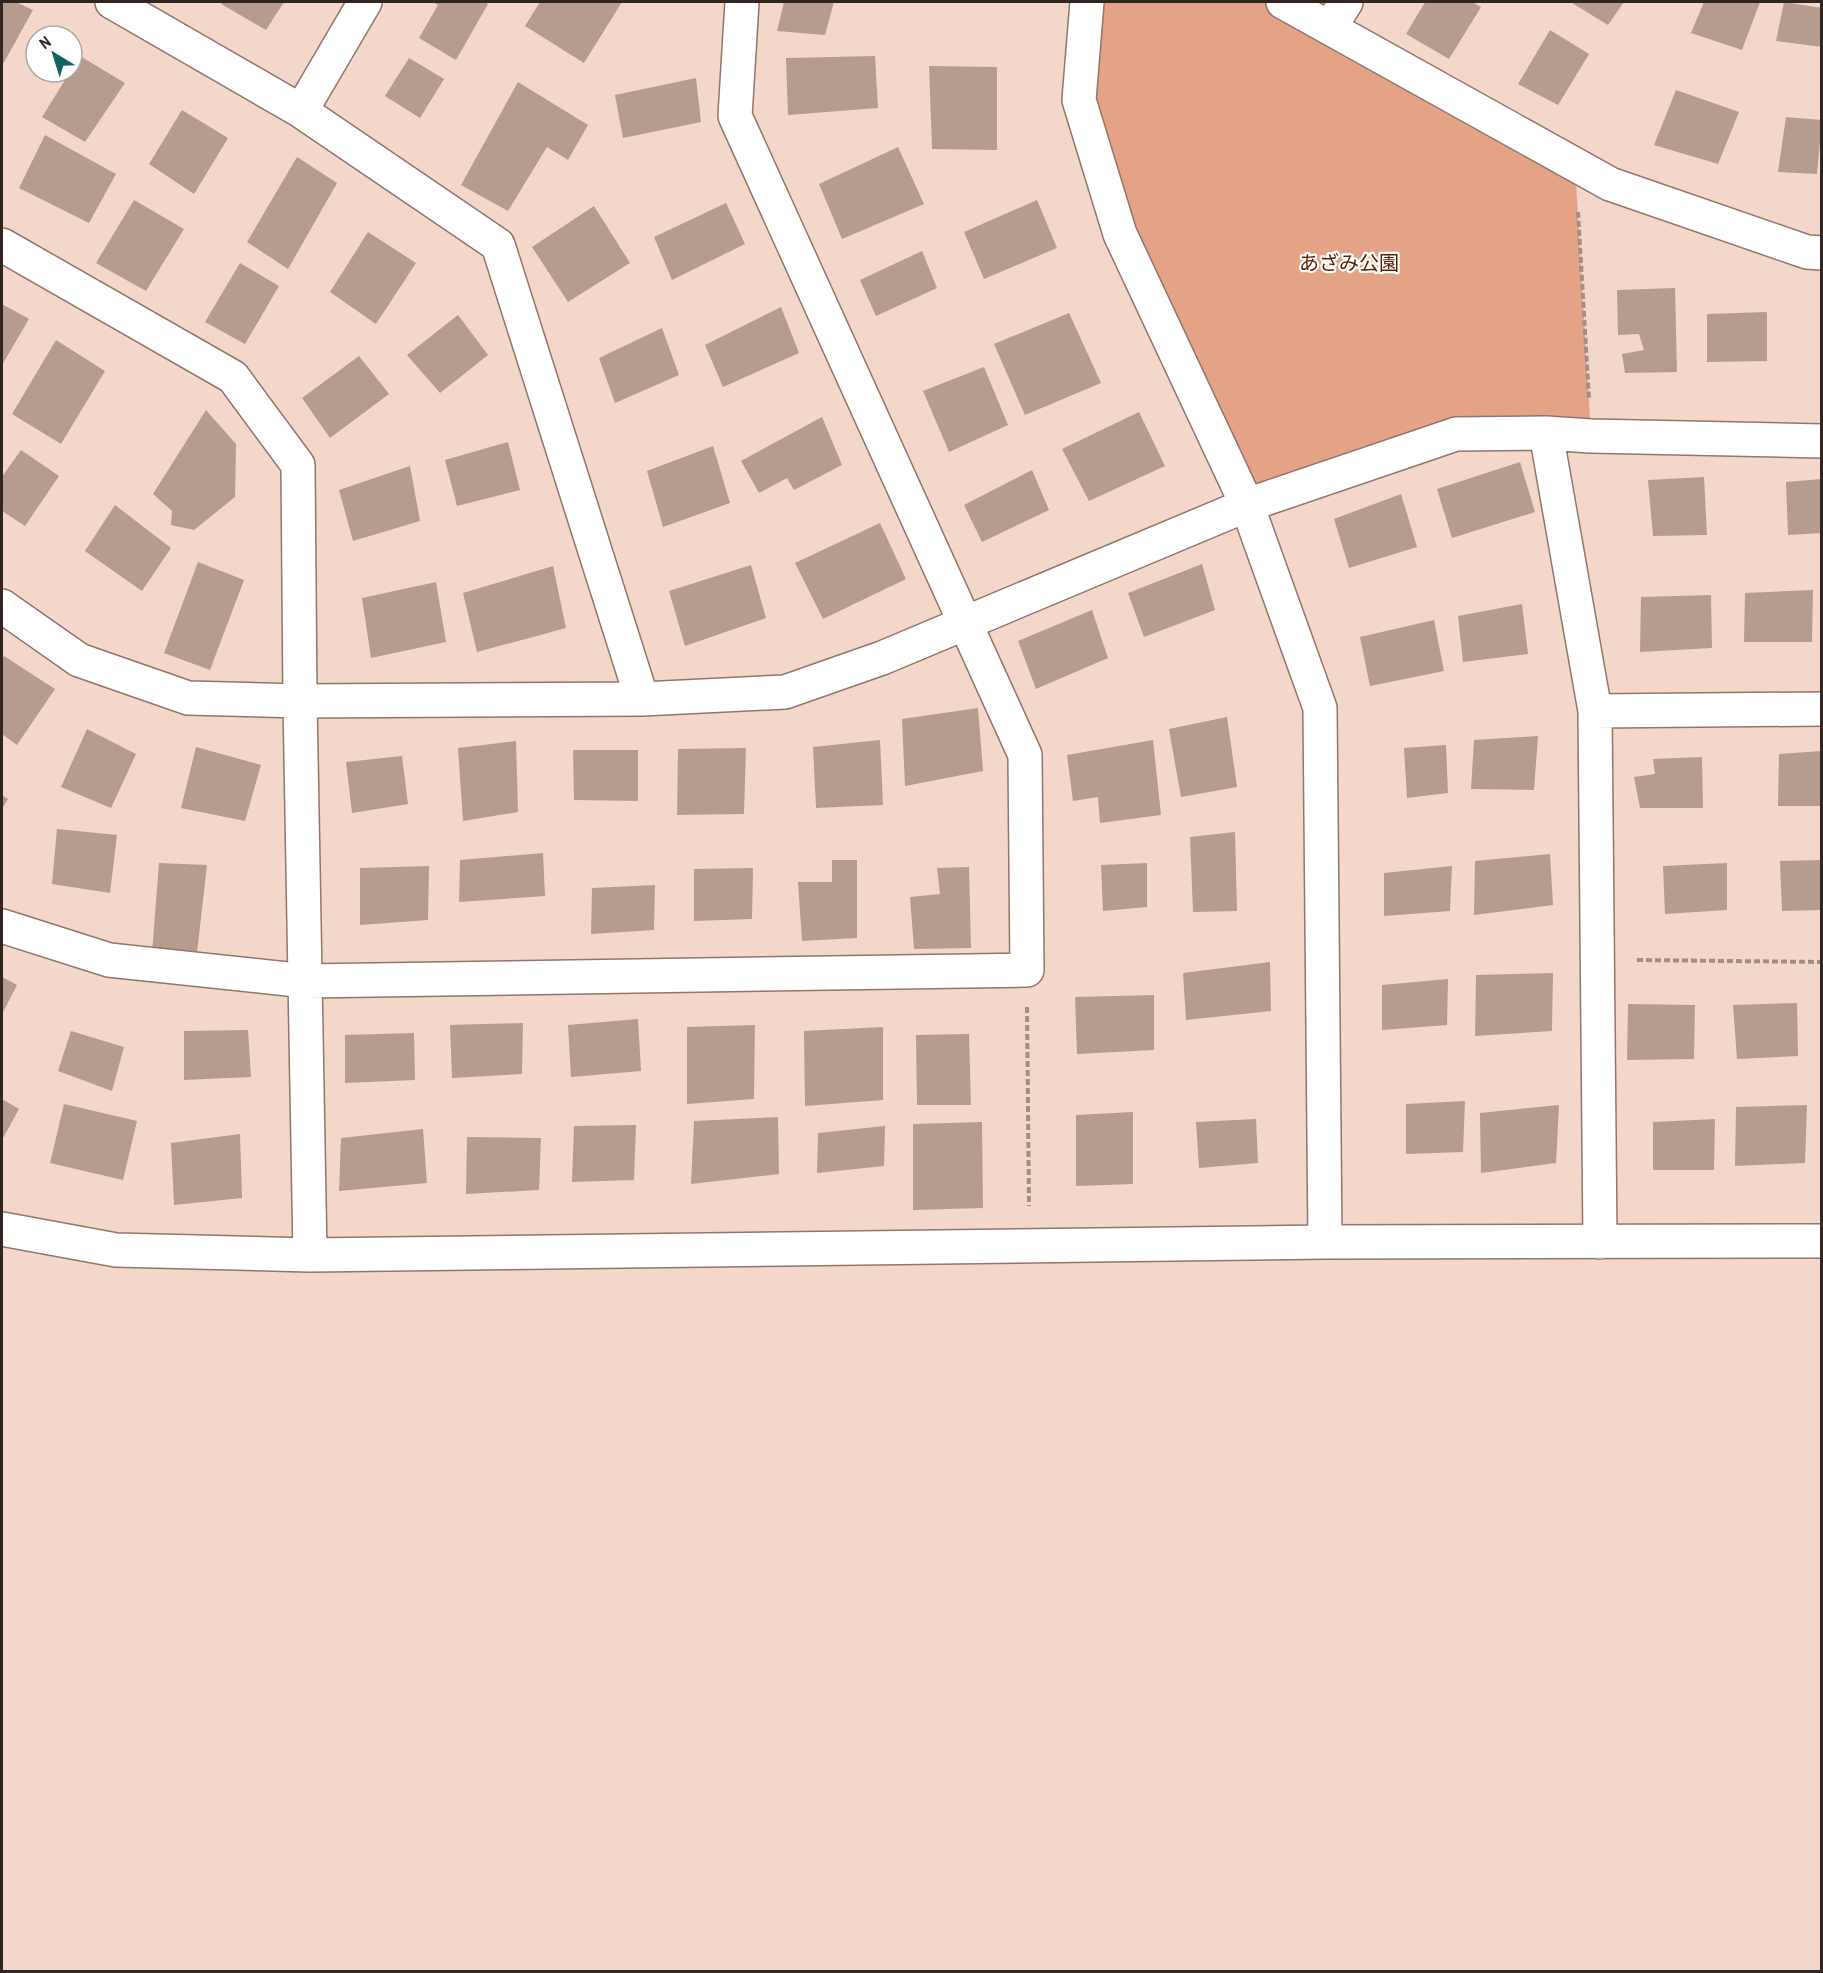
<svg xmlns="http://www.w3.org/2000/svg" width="1823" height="1973" font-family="'Archivo Narrow','Noto Sans JP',sans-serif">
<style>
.green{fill:#e4a286}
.building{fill:#b69b8f}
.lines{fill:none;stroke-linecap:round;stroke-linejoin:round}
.street-casing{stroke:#90766b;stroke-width:36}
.path{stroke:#a38d84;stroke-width:4;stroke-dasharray:6 3;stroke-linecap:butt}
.street{stroke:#fff;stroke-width:33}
.labels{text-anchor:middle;stroke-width:4.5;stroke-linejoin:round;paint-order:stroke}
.park-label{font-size:20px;fill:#581d00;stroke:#fff}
</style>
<rect width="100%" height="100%" fill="#f4d7cb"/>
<path class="green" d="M1087,2h196l292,163 16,271 -135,-2 -209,71 -168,-405z"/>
<path class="building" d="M2,2h14l17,8 -31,56z
M223,2h61l-18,28 -45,-26z
M432,2h53l3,2 -32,56 -37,-22 19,-33z
M540,2h82l-38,61 -59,-37z
M784,2h50l-9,33 -48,-4z
M1425,2h47l9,5 -32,52 -43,-25z
M1573,2h51l-16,23 -36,-22z
M1704,2h56l-18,48 -51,-17z
M1784,2l38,6v39l-46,-6z
M1550,30l39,24 -31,51 -40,-21z
M80,56l45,27 -40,59 -43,-25 28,-45h2z
M875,56l3,52 -90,7 -2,-57z
M409,58l35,21 -24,39 -35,-22z
M929,66l68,1v83l-65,-1z
M696,78l5,44 -78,16 -8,-43z
M518,82l70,43 -20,35 -21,-13 -39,64 -47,-26z
M1676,90l63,22 -21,52 -64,-19z
M182,110l46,28 -34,56 -45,-30z
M1786,117l36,3 -5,54 -39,-2z
M45,135l71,39 -27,49 -70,-35z
M898,147l26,57 -82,35 -23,-55z
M297,157l40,26 -49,86 -41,-27z
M134,200l50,29 -38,62 -50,-28z
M1037,200l20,48 -73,31 -20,-47z
M726,203l19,41 -73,36 -18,-43z
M594,206l36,57 -62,39 -36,-55z
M368,232l48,31 -40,61 -46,-32z
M922,251l15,37 -61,28 -16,-36z
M240,263l39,23 -34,58 -40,-22z
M1675,288l2,84 -52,1 -3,-19 22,-4 -5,-16 -21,1 -1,-45z
M2,304l27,15 -27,46z
M781,307l18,46 -76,34 -18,-42z
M1767,312v49l-60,1v-48z
M1069,313l32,70 -76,32 -31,-71z
M458,315l30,40 -48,38 -33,-38z
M662,328l17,47 -64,28 -16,-45z
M56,340l49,31 -44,73 -49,-30z
M359,356l30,38 -59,44 -28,-40z
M984,367l24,58 -59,27 -26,-61z
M206,410l30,34 -1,53 -41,33 -23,-5 1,-14 -19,-17z
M1139,412l26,54 -76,35 -27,-52z
M822,417l20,48 -48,25 -7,-12 -28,15 -18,-32z
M508,442l12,48 -63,16 -12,-46z
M713,446l17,57 -67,24 -16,-56z
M21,450l38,26 -34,50 -23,-15v-34z
M1520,462l15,50 -83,26 -15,-49z
M410,466l10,55 -67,20 -14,-51z
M1032,470l17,40 -67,32 -18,-37z
M1704,477l3,58 -54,1 -5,-56z
M1822,479v54l-34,2 -2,-53z
M1401,494l16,53 -68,21 -15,-49z
M115,505l56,43 -29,43 -57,-40z
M880,523l26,56 -83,40 -28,-56z
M198,562l46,18 -34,90 -46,-17z
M1202,564l13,46 -71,27 -16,-44z
M751,565l15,53 -81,28 -16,-55z
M553,566l13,62 -89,24 -14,-59z
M436,582l10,60 -75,16 -9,-60z
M1813,590l-1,52h-68l1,-49z
M1711,595l1,53 -72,4 1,-55z
M1522,604l6,50 -65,8 -5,-46z
M1092,610l16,48 -72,31 -18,-48z
M1434,620l10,51 -74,15 -10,-49z
M4,656l51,33 -38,56 -15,-11v-74z
M978,708l5,63 -78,15 -3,-67z
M1227,717l10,70 -56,10 -12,-68z
M87,729l49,25 -25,54 -50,-21z
M1538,736l-4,54 -63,-1 3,-49z
M880,740l3,65 -67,3 -3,-61z
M1153,740l8,75 -61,8 -2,-26 -25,4 -6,-46z
M516,741l2,71 -55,9 -5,-73z
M1446,745l2,48 -41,5 -3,-50z
M196,747l65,18 -16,56 -64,-13z
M746,748l-2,66 -67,1 1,-66z
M573,750h65v51l-64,-1z
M1822,751v55h-44l1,-52z
M402,756l6,48 -56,9 -6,-51z
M1702,757l1,51h-63l-6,-31 21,-3 -2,-15z
M2,795l6,4 -6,10z
M57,829l60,6 -7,58 -58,-9z
M1235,832l2,79 -44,1 -3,-75z
M543,853l2,43 -86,6 1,-42z
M1550,854l3,51 -79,10 1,-54z
M832,860h25v78l-55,3 -4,-59h34z
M1822,860v50l-40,1 -2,-50z
M159,863l48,2 -10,88h-45z
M1147,863v44l-44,4 -2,-46z
M1727,863v47l-62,4 -2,-48z
M429,866l-1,54 -68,5v-57z
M1452,866l-2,45 -66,5v-43z
M969,867l2,81 -57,1 -4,-52 30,-3 -3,-26z
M753,868l-1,51 -58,2v-52z
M655,885l-1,45 -63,4 1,-46z
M1270,962l1,49 -85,9 -3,-47z
M1553,973l-1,58 -77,5 1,-61z
M2,977l15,8 -15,29z
M1448,979l-1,46 -65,5v-45z
M1154,995v55l-77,4 -2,-57z
M1797,1003l1,53 -61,3 -4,-54z
M1628,1004l67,1 -1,54 -67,1z
M638,1019l3,52 -70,6 -3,-52z
M523,1023l-1,51 -70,4 -2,-53z
M755,1025l-1,74 -67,5v-77z
M883,1027v73l-78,6 -1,-75z
M248,1030l3,47 -67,3v-49z
M71,1031l53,16 -12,44 -54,-20z
M414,1033l1,47 -70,3v-48z
M969,1034l2,71h-54l-1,-70z
M2,1099l17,10 -17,31z
M1465,1101l-2,51 -57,2v-50z
M64,1104l73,17 -14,59 -73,-17z
M1559,1105l-3,58 -75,10 -1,-60z
M1807,1105l-2,58 -70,3 1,-59z
M1133,1112v72l-57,2v-71z
M778,1117l1,57 -88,10 3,-63z
M1256,1119l2,44 -59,5 -3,-46z
M1715,1119l-1,51h-61v-48z
M982,1122l1,86 -70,2v-86z
M636,1125l-2,55 -62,2 2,-56z
M885,1126l-1,40 -67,7 1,-40z
M423,1129l4,54 -88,8 2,-53z
M240,1134l2,64 -68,7 -3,-62z
M467,1137l74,1 -2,52 -73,4z"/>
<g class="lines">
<g class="street-casing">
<path id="street" d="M112,2l189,109 197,134 144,454
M1087,2l-8,98 41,134 127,271 73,203 5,534
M1283,2l327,182 197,68 15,1
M1330,27l16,-25
M301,111l64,-109
M2,245l231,132 65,88 2,236 10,554
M1546,433l49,278 5,531
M2,606l77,54 109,38 112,3 342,-2 143,-7 97,-34 365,-153 209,-71 90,-1 45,3 231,5
M1595,711l227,-2
M2,926l107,34 197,21 721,-11 -2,-215 -290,-639 7,-114
M2,1229l114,21 194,5 1015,-13 497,-1"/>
</g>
<path class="path" d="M1578,212l11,187
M1637,960l185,2
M1027,1007l2,199"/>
<use href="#street" class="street"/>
</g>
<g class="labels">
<g class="park-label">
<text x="1349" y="270">あざみ公園</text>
</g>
</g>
<rect width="1823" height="1973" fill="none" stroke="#302521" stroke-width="6"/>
<g transform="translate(54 54) rotate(322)"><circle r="28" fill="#ffffff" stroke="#aca8a6" stroke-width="1.5"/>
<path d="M0-4.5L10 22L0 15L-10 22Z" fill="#126261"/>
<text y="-9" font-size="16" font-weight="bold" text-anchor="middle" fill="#302521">N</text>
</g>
</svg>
